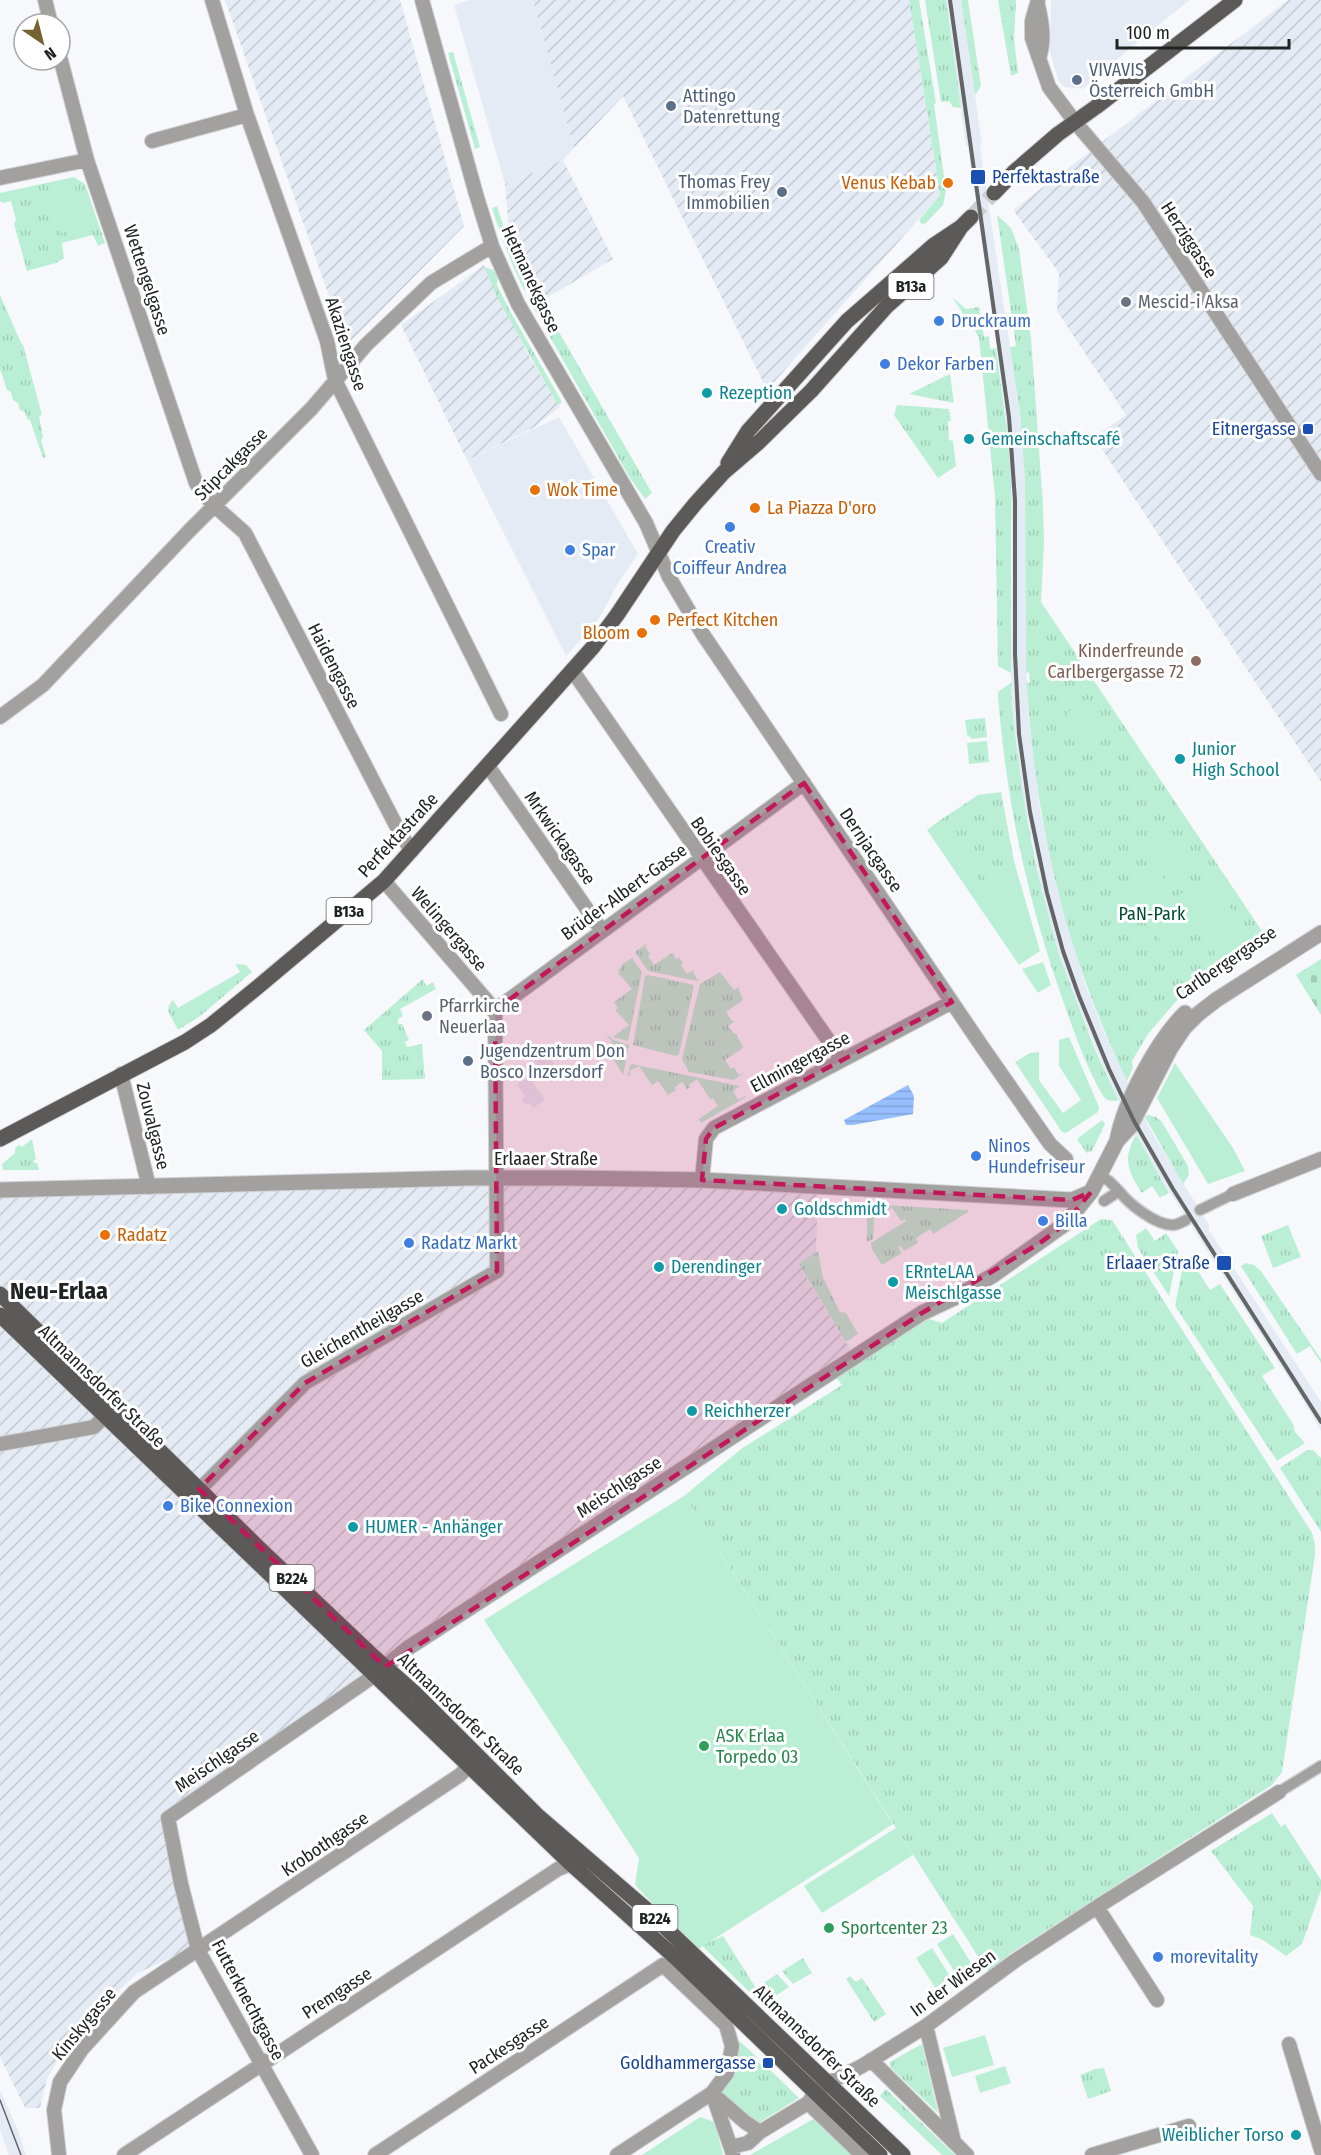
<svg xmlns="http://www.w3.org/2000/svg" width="1321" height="2155" font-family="'Fira Sans Condensed',sans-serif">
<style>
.built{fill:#e5ebf4}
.industrial{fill:url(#industrial-furrows)}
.grass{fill:url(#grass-tufts)}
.cemetery{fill:url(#cemetery-stones)}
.garden{fill:#bbefd5}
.water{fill:url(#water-rules)}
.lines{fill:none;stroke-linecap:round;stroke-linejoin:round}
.primary-tunnel{stroke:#cccdd0;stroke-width:15;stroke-dasharray:15 8;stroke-linecap:butt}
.pedestrian-casing{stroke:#d0d1d4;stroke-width:13}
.minor-casing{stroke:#d0d1d4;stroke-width:16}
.tertiary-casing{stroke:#d0d1d4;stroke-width:17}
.primary-casing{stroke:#d0d1d4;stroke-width:17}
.pedestrian{stroke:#a2a1a0;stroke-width:10}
.minor{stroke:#a2a1a0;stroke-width:14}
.tertiary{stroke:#a2a1a0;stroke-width:15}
.primary{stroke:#5c5a59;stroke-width:15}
.tram{stroke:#646567;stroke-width:1.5}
.rail{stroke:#646567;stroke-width:4}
.marked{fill:#c2185b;fill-opacity:0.2;stroke:#c2185b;stroke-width:4.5;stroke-dasharray:12 8;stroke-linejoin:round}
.service-dot{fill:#5c6f8a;stroke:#fff;stroke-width:2}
.transit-dot{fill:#1a4fb4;stroke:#fff;stroke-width:2}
.food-dot{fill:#e8710a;stroke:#fff;stroke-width:2}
.worship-dot{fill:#6b7280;stroke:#fff;stroke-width:2}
.shop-dot{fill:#3f7fe0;stroke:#fff;stroke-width:2}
.culture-dot{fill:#0f9aa8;stroke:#fff;stroke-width:2}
.education-dot{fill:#8d6e63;stroke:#fff;stroke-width:2}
.leisure-dot{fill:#2e9e5b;stroke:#fff;stroke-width:2}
.labels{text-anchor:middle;stroke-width:6;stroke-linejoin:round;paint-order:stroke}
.shield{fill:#fff;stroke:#646465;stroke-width:1.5}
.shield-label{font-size:16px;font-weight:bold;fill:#212223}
.service-label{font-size:18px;fill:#4e5e75;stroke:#fff;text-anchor:start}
.transit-label{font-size:18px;fill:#164399;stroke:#fff;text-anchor:end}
.food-label{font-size:18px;fill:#c56008;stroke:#fff;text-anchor:start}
.street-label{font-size:18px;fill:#212223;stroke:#fff}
.worship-label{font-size:18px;fill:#5b616d;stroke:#fff;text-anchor:start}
.shop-label{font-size:18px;fill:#366cbe;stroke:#fff;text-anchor:start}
.culture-label{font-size:18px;fill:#0d838f;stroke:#fff;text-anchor:start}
.education-label{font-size:18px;fill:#785e54;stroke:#fff;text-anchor:end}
.park-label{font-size:18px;fill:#014a32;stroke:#fff}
.leisure-label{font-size:18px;fill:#27864d;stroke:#fff;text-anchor:start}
.district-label{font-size:24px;font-weight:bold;fill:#212223;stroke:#fff}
</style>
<defs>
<pattern id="industrial-furrows" width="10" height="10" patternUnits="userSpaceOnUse" patternTransform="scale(1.5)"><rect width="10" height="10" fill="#e5ebf4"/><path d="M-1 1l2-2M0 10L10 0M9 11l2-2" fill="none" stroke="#c4c9d1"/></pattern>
<pattern id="grass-tufts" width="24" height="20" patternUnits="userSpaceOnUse" patternTransform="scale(1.5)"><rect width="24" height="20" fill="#bbefd5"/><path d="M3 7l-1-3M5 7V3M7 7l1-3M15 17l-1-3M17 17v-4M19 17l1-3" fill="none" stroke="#a0cdb7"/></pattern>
<pattern id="cemetery-stones" width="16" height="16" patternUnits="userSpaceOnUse" patternTransform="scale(1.5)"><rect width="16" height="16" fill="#bbefd5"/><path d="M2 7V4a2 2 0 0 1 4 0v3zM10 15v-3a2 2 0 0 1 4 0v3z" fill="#a0cdb7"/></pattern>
<pattern id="water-rules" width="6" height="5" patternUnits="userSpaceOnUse" patternTransform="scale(1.5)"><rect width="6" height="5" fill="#97bffd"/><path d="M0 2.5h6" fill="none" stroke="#82a4d9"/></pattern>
</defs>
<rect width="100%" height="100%" fill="#f7f8fb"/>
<path class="built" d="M469,0h64l41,148 -11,12 -58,24 -51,-179z
M946,0h15l21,144 -2,1 1,10 39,258 5,68 1,183 2,50 12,96 11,53 7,23h-2l29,98 19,48 23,49 24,50 58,94v5l112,172v29l-17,-29 -160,-250 -28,-56 -34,-81 -23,-60 -17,-64h-2l2,-2 -21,-104 -10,-91 1,-167 -4,-88 -11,-91 -29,-201 -2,-1z
M1051,0h139l-49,39 -58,50 -19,-2 -6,-7 -8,-28z
M559,417l79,137 -18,26 -23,42 -31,34 -99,-196z
M545,1051l9,13 -23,16 14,20 -12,8 -3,-5 -4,2 -1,-1 -3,-5 3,-3 -8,-12 22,-15 -6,-10z
M0,2090l18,40 8,25h-17l-9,-25z"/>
<path class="industrial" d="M225,0h175l64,226 -113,115 -8,-5z
M533,0h376l23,143 -2,3 3,2 7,47 -173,195 -144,-294 -49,52z
M1288,0h33v782l-227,-345 32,-22 -69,-104 2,-38 -46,-63z
M563,160l50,99 -72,42 -14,-27 -18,-43 -4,-47z
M484,265l46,93 30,49 -27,21 -66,32 -66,-135z
M468,1178l350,7 -2,67 -17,13 51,84 -372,261 -103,60 -204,150 18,129 -53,25 -40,39 -33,38 -16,28 -7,29h-15l-25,-51v-867z"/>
<path class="grass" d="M909,0h10l17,103 -2,1 12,87 -3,14 -18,19 -1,-1 -2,2 -3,-5 21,-25 -7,-47 -3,-2 2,-3z
M925,0h21l15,108 -8,-1 -4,-6 -8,1z
M961,0h7l13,86 -6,9z
M998,0h18l-2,39 4,34 -7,3z
M453,52l27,95 -5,2 -27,-96z
M74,177l11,7 20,59 -7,3 -5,-11 -31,8 2,15 -8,5 -29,8 -13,-47 2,-4 -5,-19 -8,2 -3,-2v-8z
M497,206l16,50 15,32 -4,2c-13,-27 -23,-54 -32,-82z
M997,215l14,13 8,21 12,89 12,167 1,39 -3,58 225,335 -81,54 -37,43 -16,27 1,7 -6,13c-61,-128 -90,-249 -100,-391l-1,-8 4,1 -1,-11 -3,1v-9l-1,-183 -5,-68 -10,-66 6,-1z
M484,267l9,3 5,6 -1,9 13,26 52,91 -4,3 -59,-104z
M0,295l21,48 2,2 19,70 -3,1 4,21 -2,3 5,17 -3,1 -13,-38 -3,-1 -2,-7 -5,-2 -2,-7 -5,-3 -2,-8 -4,-2 -7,-21z
M952,297l14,12 13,-2 5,30 5,-1 1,13 6,-1 12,91 3,45v189l-13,-7 -3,-169 -16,-160z
M533,298l4,6 4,-3 111,192 -7,6 -15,-21 -101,-178z
M950,374l4,29 -45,-9z
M897,405l52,4 2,12h-3l1,19 4,1 3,25 -18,12 -44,-63z
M1012,682l-1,12c6,64 15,131 31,195l-2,1 2,1 17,64 35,92 24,53 -3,1 -8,-1 -4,-4c-18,-31 -30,-67 -42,-101 -35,-101 -54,-191 -63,-298v-5z
M985,718l2,19 -15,2 -5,-4 -2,-15z
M987,741l2,21 -20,2 -2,-21z
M1001,792l13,69 -33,22 -42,-62 39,-26z
M649,942l-4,4 5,8 -2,2 6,9 18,-12 4,6 3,-1 4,5 -2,2 6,9 7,-4 -1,2 5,9 -50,-10 -13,-19z
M632,958l10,14 -14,69 -15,-4 16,-12 -14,-15 3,-2 -4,-6 18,-13 -14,-16 4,-8z
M237,964l9,1 6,7 -53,45 -21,13 -10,-19 1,-6 4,-5 5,8 62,-36 -4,-7z
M720,972l14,18 4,-3 5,13 -17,12 6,9h3l-7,5 6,8 2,-1 7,15 -18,12 6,9 3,-2 5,8 6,-3 -11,8 -45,-8 -7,-13 18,-75z
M648,975l46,10 -15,69 -3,2 -43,-11 12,-69z
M423,979l3,7 7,-4 3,7 -36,20 3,7 -5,3v5h4l7,16 -4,2 2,5 15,-3 3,35 -43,1v-29l-18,-21z
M609,1036l4,4 16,5 -6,30 -15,-25 6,-4 -5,-8h-3z
M631,1064l109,22 -7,5 5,9 7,-4 1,1 -45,26 -2,-4 19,-13 -5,-8 -3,1 -13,-20 -8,6 1,3 -3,1 -5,-7 -7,5 1,3 -8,5 -10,-14 -6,4 -13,-19 -10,5 2,3 -4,2z
M1148,1115l8,2 6,5 26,44 1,9 -6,9 -38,-67z
M1102,1120l3,4 -13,27 -5,2 -9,-12v-3z
M1136,1135l33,58 -5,3 -1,-1 -3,3 -8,-12 -10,7c-14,-22 -20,-33 -6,-58z
M32,1139l4,20 -2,1v3h3l2,7h-36l-1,-6 13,-11v-5l4,-3 3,2z
M867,1204l101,6v2l-35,22 -3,-5 -14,9 2,5 -14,8 -3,-5 -3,1 4,6 -20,12 -10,-16 -1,-6 35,-22 -1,-2 -4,2 -9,-13 -18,11 -1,20 -6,3z
M1101,1219l11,1 200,313 3,12v10l-33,217 -10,13 -261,168 -23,19 -304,-476 57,-47 101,-64 -7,-9 91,-58 16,5z
M1288,1225l13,32 -28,11 -12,-32z
M1146,1228l9,13 11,-8 12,18 -9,45 -31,-48 -2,-13z
M816,1252h2l5,26 17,34 6,1 12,21 -12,8 -47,-78z
M1189,1257l21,33 10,-6 55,84 -13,8 31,48 2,8 10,11 -28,18 -102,-155 9,-46z
M1246,1263l8,2 7,6 60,88v4l-11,-17 -13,8 -56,-88z
M1313,1450l8,8v74l-41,-64 27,-18z
M1272,1813l9,14 4,-3 36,56v10l-19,54 -16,12 -23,-16 -13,-5 3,-29 -42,-55z
M637,1882l70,61 16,-7 33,52 21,-14 12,13 -21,14 7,9 -5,2z
M803,1958l9,15 -19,11 -11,-13z
M850,1976l6,6 6,-4 24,36 -12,8 -28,-43z
M735,2037l23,21 -2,2 7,7 2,-2 34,33 -44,27 -33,-33c13,-21 14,-31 13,-55z
M920,2045h2l16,68 -48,-46v-5z
M1104,2068l7,23 -23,8 -8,-24 15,-6z
M886,2089l69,66h-13l-62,-59z"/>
<path class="cemetery" d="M1321,959v56l-25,-40z"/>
<path class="garden" d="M74,183l13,43 -26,7 -12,-43z
M1087,699l24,35 -22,15 -23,-36z
M939,821l42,61 33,-21 26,90 -21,14 -92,-135z
M1170,829l24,35 -21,15 -24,-36z
M1157,868l38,64 -28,19 -41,-63z
M1209,875l40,60 -32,21 -40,-60z
M1043,962l8,23 -13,8 -16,-24z
M1069,1037l30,70 -1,5 -32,21 -4,-1 -47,-70 15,-9 9,-1v28l24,33 18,-13 -22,-34v-26z
M1175,1063l58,85 12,23 -37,13 -51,-86z
M684,1496l209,328 -196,126 -62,-65 4,-27 -155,-238z
M896,1828l17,27 -91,58 -18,-27z
M953,1934l22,35 -16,10 -22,-35z
M932,1948l22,34 -16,10 -22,-34z
M985,2035l9,30 -42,12 -9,-29z
M1005,2066l6,17 -31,10 -5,-17z
M700,2117l15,5 8,33h-81z
M815,2118l39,37h-104z"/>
<path class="water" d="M908,1085l6,11 -1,18 -60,11h-7l-2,-5z"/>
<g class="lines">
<path class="primary-tunnel" d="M971,217l23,-24"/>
<g class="pedestrian-casing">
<path id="pedestrian" d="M1099,1175l10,6 10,10
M1104,1201l15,-10c10,13 36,34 54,34 4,0 9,-3 13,-5
M1200,1210l33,-16
M1279,1792l42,-26"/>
</g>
<g class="minor-casing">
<path id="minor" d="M45,0l6,24
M212,0l35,115 80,226 8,39 166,334
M422,0l54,194 16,52 12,27 14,31 128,219 23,54 33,56 279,412 69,99 16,15
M1038,0l-6,21v17l17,49 26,35 68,80 178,272
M1038,5c4,18 7,35 1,53
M60,57l27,103 109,323c9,17 34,36 49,50l156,302 11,16
M152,141l95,-26
M0,178l87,-18
M572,670l270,390
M0,717l43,-32 146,-154 123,-123 54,-63 65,-62 61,-37
M488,766l114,165
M495,1010l309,-227
M121,1074l28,113
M702,1180l4,-41 8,-11 238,-126
M1233,1194l88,-35
M0,1444l94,-17 19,-19
M192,1497l113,-114 192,-112 -2,-261 -111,-129
M1157,2000l-60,-93 182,-115
M926,2026l28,116
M1289,2044l32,106
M871,2060l96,95
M712,2093l21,61
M714,2095l31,27 15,10
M808,2103l54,52
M731,2147l17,-4 12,-11 48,-29 7,-10 13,-10 34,-17 64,-40 90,-66 81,-53
M59,2155l-5,-45 6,-28 22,-33 52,-57 326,-217 9,-9
M124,2155l434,-286 13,-5
M312,2155l-114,-205 -17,-66 -13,-66 207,-143
M375,2155l288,-190 63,60 6,21 -5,27 -15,20 -95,62
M1092,2155l97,-29"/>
</g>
<g class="tertiary-casing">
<path id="tertiary" d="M1117,1141c7,-39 40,-100 68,-128
M0,1190l468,-12h100l134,2 370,20 19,-8
M376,1674l32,-26 514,-335 32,-15 38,-22 73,-52 26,-32 26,-51 13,-14 40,-78 14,-21 14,-14 18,-14 105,-67"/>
</g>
<g class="primary-casing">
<path id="primary" d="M994,193l20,-21 44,-38 38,-27 139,-107
M728,463l20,-32 99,-110 87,-76 27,-18 10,-10
M0,1139l185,-97 26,-17 48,-39 125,-105 209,-234 24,-32 56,-84 22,-27 29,-32 35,-30 52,-51 75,-84 55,-49 20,-31
M0,1294l258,253 117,111 41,36 122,122 109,94 256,245
M0,1315l571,549 107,96 202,195"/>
</g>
<use href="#pedestrian" class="pedestrian"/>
<use href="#minor" class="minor"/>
<use href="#tertiary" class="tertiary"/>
<use href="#primary" class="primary"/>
<path class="tram" d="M0,2100l21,55"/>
<path class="rail" d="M950,0l59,417 6,83v154l4,80 11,78 17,81 16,58 16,45 30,73 25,52 39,68 148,233"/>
</g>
<path class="marked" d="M804,783l148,219 -238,126 -8,11 -4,41 370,20 19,-8 -26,32 -25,19 -118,70 -537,354 -186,-178 106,-106 192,-112 -2,-261z"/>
<g class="service-dot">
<circle cx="1077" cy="80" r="6"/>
<circle cx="671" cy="106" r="6"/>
<circle cx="782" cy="192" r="6"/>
<circle cx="468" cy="1061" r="6"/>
</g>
<g class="transit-dot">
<rect x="970" y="169" width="16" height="16" rx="3"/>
<rect x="1302" y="423" width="12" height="12" rx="3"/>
<rect x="1216" y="1255" width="16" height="16" rx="3"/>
<rect x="762" y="2057" width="12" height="12" rx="3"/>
</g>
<g class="food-dot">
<circle cx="948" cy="183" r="6"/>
<circle cx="535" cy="490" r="6"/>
<circle cx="755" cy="508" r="6"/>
<circle cx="655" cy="620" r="6"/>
<circle cx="642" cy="633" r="6"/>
<circle cx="105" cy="1235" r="6"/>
</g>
<g class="worship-dot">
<circle cx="1126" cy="302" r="6"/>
<circle cx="427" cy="1016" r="6"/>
</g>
<g class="shop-dot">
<circle cx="939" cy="321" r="6"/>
<circle cx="885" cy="364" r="6"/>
<circle cx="730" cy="527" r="6"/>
<circle cx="570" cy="550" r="6"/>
<circle cx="976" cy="1156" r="6"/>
<circle cx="1043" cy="1221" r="6"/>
<circle cx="409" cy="1243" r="6"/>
<circle cx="168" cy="1506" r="6"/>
<circle cx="1158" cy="1957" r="6"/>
</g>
<g class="culture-dot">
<circle cx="707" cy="393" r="6"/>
<circle cx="969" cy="439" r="6"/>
<circle cx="1180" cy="759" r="6"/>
<circle cx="782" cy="1209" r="6"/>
<circle cx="659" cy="1267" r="6"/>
<circle cx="893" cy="1282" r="6"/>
<circle cx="692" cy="1411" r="6"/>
<circle cx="353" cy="1527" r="6"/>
<circle cx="1296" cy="2135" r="6"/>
</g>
<circle class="education-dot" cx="1196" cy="661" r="6"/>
<g class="leisure-dot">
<circle cx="704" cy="1746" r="6"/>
<circle cx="829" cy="1928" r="6"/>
</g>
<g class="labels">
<g class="shield">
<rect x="888.5" y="273" width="45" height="26" rx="4.5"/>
<rect x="326.5" y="898" width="45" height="26" rx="4.5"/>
<rect x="269.5" y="1565" width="45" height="26" rx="4.5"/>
<rect x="632.5" y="1905" width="45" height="26" rx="4.5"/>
</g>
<g class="shield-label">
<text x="911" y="292">B13a</text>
<text x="349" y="917">B13a</text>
<text x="292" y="1584">B224</text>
<text x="655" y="1924">B224</text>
</g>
<g class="service-label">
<text x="1089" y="76">VIVAVIS<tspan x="1089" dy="21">Österreich GmbH</tspan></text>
<text x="683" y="102">Attingo<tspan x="683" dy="21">Datenrettung</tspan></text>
<text x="770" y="188" text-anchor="end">Thomas Frey<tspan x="770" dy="21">Immobilien</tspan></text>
<text x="480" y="1057">Jugendzentrum Don<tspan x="480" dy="21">Bosco Inzersdorf</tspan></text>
</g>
<g class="transit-label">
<text x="992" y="183" text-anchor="start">Perfektastraße</text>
<text x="1296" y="435">Eitnergasse</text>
<text x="1210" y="1269">Erlaaer Straße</text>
<text x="756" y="2069">Goldhammergasse</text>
</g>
<g class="food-label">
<text x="936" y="189" text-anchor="end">Venus Kebab</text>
<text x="547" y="496">Wok Time</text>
<text x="767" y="514">La Piazza D'oro</text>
<text x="667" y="626">Perfect Kitchen</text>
<text x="630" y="639" text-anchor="end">Bloom</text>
<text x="117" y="1241">Radatz</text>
</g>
<g class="street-label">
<text transform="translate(1189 240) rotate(57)" y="6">Herziggasse</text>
<text transform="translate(531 279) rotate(65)" y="6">Hetmanekgasse</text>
<text transform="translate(147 280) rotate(72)" y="6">Wettengelgasse</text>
<text transform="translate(346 344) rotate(72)" y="6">Akaziengasse</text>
<text transform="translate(231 464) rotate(-45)" y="6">Stipcakgasse</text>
<text transform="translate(334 666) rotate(63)" y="6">Haidengasse</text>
<text transform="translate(398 835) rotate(-47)" y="6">Perfektastraße</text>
<text transform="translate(560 838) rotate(55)" y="6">Mrkwickagasse</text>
<text transform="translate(871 850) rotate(56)" y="6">Dernjacgasse</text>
<text transform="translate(721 856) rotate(55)" y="6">Bobiesgasse</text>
<text transform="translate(624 892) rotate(-36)" y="6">Brüder-Albert-Gasse</text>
<text transform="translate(449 929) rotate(49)" y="6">Welingergasse</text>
<text transform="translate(1226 963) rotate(-34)" y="6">Carlbergergasse</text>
<text transform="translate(800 1062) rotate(-28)" y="6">Ellmingergasse</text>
<text transform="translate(153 1126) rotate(76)" y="6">Zouvalgasse</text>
<text x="546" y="1165">Erlaaer Straße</text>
<text transform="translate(362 1329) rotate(-30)" y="6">Gleichentheilgasse</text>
<text transform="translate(102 1386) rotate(44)" y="6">Altmannsdorfer Straße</text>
<text transform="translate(619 1487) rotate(-33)" y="6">Meischlgasse</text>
<text transform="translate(461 1714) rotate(44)" y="6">Altmannsdorfer Straße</text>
<text transform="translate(217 1761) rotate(-34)" y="6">Meischlgasse</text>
<text transform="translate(325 1844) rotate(-34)" y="6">Krobothgasse</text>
<text transform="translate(953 1983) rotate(-36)" y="6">In der Wiesen</text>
<text transform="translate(337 1993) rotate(-33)" y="6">Premgasse</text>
<text transform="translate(248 2000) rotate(62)" y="6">Futterknechtgasse</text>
<text transform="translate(84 2024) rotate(-50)" y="6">Kinskygasse</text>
<text transform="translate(509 2045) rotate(-33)" y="6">Packesgasse</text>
<text transform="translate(817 2046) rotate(44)" y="6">Altmannsdorfer Straße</text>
</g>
<g class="worship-label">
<text x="1138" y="308">Mescid-i Aksa</text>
<text x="439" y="1012">Pfarrkirche<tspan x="439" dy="21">Neuerlaa</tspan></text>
</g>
<g class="shop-label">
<text x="951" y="327">Druckraum</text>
<text x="897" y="370">Dekor Farben</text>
<text x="730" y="553" text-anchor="middle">Creativ<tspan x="730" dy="21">Coiffeur Andrea</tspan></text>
<text x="582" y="556">Spar</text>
<text x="988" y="1152">Ninos<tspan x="988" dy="21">Hundefriseur</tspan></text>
<text x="1055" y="1227">Billa</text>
<text x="421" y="1249">Radatz Markt</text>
<text x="180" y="1512">Bike Connexion</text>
<text x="1170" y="1963">morevitality</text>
</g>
<g class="culture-label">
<text x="719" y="399">Rezeption</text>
<text x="981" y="445">Gemeinschaftscafé</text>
<text x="1192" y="755">Junior<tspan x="1192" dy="21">High School</tspan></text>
<text x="794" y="1215">Goldschmidt</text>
<text x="671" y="1273">Derendinger</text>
<text x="905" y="1278">ERnteLAA<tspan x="905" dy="21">Meischlgasse</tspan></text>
<text x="704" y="1417">Reichherzer</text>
<text x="365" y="1533">HUMER - Anhänger</text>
<text x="1284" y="2141" text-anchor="end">Weiblicher Torso</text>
</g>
<g class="education-label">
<text x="1184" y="657">Kinderfreunde<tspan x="1184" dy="21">Carlbergergasse 72</tspan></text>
</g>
<g class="park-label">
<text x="1152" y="920">PaN-Park</text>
</g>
<g class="leisure-label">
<text x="716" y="1742">ASK Erlaa<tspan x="716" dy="21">Torpedo 03</tspan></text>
<text x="841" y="1934">Sportcenter 23</text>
</g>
<g class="district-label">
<text x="59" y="1299">Neu-Erlaa</text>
</g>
</g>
<g transform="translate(42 42) rotate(145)"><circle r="28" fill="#ffffff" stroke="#a6a7a7" stroke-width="1.5"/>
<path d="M0-4.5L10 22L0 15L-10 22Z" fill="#756231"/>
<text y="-9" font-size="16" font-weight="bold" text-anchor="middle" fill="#212223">N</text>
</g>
<path d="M1117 39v9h172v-9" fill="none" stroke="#212223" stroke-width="3"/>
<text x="1126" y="39" font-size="18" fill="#212223" stroke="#ffffff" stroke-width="4.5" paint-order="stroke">100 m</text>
</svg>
